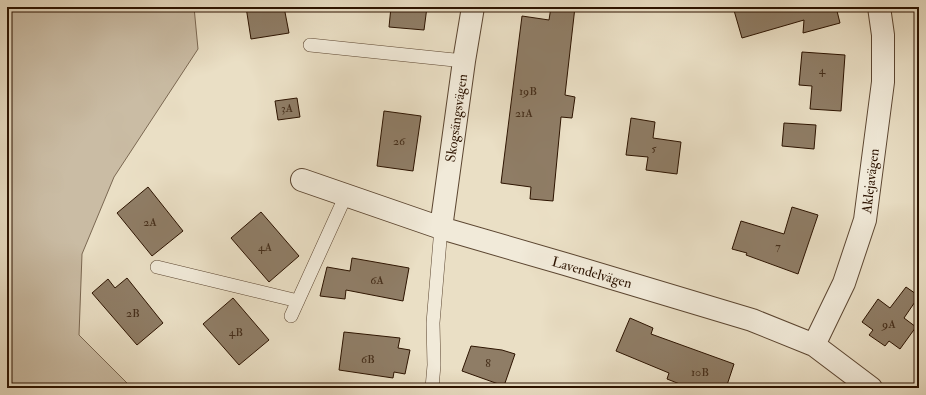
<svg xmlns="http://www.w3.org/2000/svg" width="926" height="395" font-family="'IM FELL Double Pica',serif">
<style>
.green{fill:#cabca4;stroke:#7b6852}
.building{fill:#8f7d66;stroke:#2c1300}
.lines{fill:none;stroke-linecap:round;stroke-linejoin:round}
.service-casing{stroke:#5c4631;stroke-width:14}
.minor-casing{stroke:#5c4631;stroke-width:24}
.service{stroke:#f1ead9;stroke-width:13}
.minor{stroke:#f1ead9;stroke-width:22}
.labels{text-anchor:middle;stroke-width:3;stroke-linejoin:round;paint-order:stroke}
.number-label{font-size:12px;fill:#452e1a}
.street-label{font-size:14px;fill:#2c1300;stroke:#f1ead9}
</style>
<rect width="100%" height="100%" fill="#eadfc5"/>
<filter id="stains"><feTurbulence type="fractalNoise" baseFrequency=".005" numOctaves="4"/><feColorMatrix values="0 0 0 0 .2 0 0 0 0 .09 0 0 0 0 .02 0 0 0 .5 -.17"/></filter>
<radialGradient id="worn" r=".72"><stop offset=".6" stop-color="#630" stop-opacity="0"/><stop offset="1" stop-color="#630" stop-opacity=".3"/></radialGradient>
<path class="green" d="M7,7h187l4,42 -84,128 -32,77 -3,81 52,52 2,1h-126z"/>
<path class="building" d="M246,7h38l5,26 -38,6z
M391,7h36l-3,23 -35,-3z
M551,7h24l-10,88 10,2 -3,21 -11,-1 -8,84 -23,-2 1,-12 -30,-4 21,-167 27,4z
M733,7h103l4,16 -37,10 1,-13 -62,18z
M802,52l43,3 -4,56 -31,-2 2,-23 -13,-1z
M297,98l3,19 -22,3 -3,-19z
M384,111l37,5 -8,55 -36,-5z
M631,118l24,4 -2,16 28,4 -4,32 -31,-4 2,-13 -22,-2z
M784,123l32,2 -2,24 -32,-3z
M148,187l35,44 -31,25 -35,-43z
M792,207l26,8 -20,59 -52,-19 1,-2 -15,-4 9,-28 43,13z
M261,212l38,44 -30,26 -38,-44z
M352,258l57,10 -6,33 -57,-11 -1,9 -25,-3 7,-29 23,4z
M127,278l36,45 -26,22 -45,-52 16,-14 7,9z
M906,287l13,9 -15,22 12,9 -16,22 -11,-8 -4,5 -16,-11 4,-5 -11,-8 16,-23 12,9z
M233,298l36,42 -30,25 -36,-41z
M630,318l23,10 -2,6 83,30 -8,24h-36l-23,-9 2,-6 -53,-22z
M344,332l56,6 -2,10 12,2 -5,24 -11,-2 -1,6 -54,-8z
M471,346l31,4 13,4 -11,32 -42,-15z"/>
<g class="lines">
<g class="service-casing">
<path id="service" d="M310,45l154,16
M157,267l141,34
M291,316l55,-121
M432,388l2,-23 -1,-42 8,-95"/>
</g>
<g class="minor-casing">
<path id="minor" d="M302,180l139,48 124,36 187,56 62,25 57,43
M441,228l23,-167 9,-54
M814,345l30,-62 21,-63 18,-138v-47l-4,-28"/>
</g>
<use href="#service" class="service"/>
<use href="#minor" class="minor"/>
</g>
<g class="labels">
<g class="number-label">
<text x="822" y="74">4</text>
<text x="528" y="95">19B</text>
<text x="287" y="112">3A</text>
<text x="524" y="117">21A</text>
<text x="399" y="145">26</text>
<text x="654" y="152">5</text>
<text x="150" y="226">2A</text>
<text x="778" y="250">7</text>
<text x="265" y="251">4A</text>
<text x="377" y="284">6A</text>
<text x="133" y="317">2B</text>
<text x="889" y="328">9A</text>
<text x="236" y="336">4B</text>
<text x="368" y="363">6B</text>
<text x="488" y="367">8</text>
<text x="700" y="376">10B</text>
</g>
<g class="street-label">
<text transform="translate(456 118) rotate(-82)" y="5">Skogsängsvägen</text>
<text transform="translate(870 181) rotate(-83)" y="5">Aklejavägen</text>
<text transform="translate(592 272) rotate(16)" y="5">Lavendelvägen</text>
</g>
</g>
<rect width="926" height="395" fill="none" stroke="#eadfc5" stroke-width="24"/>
<rect x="8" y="8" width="910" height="379" fill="none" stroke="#2c1300" stroke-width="2"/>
<rect x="12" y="12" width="902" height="371" fill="none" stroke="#2c1300"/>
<rect width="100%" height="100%" filter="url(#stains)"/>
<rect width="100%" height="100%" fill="url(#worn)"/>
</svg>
